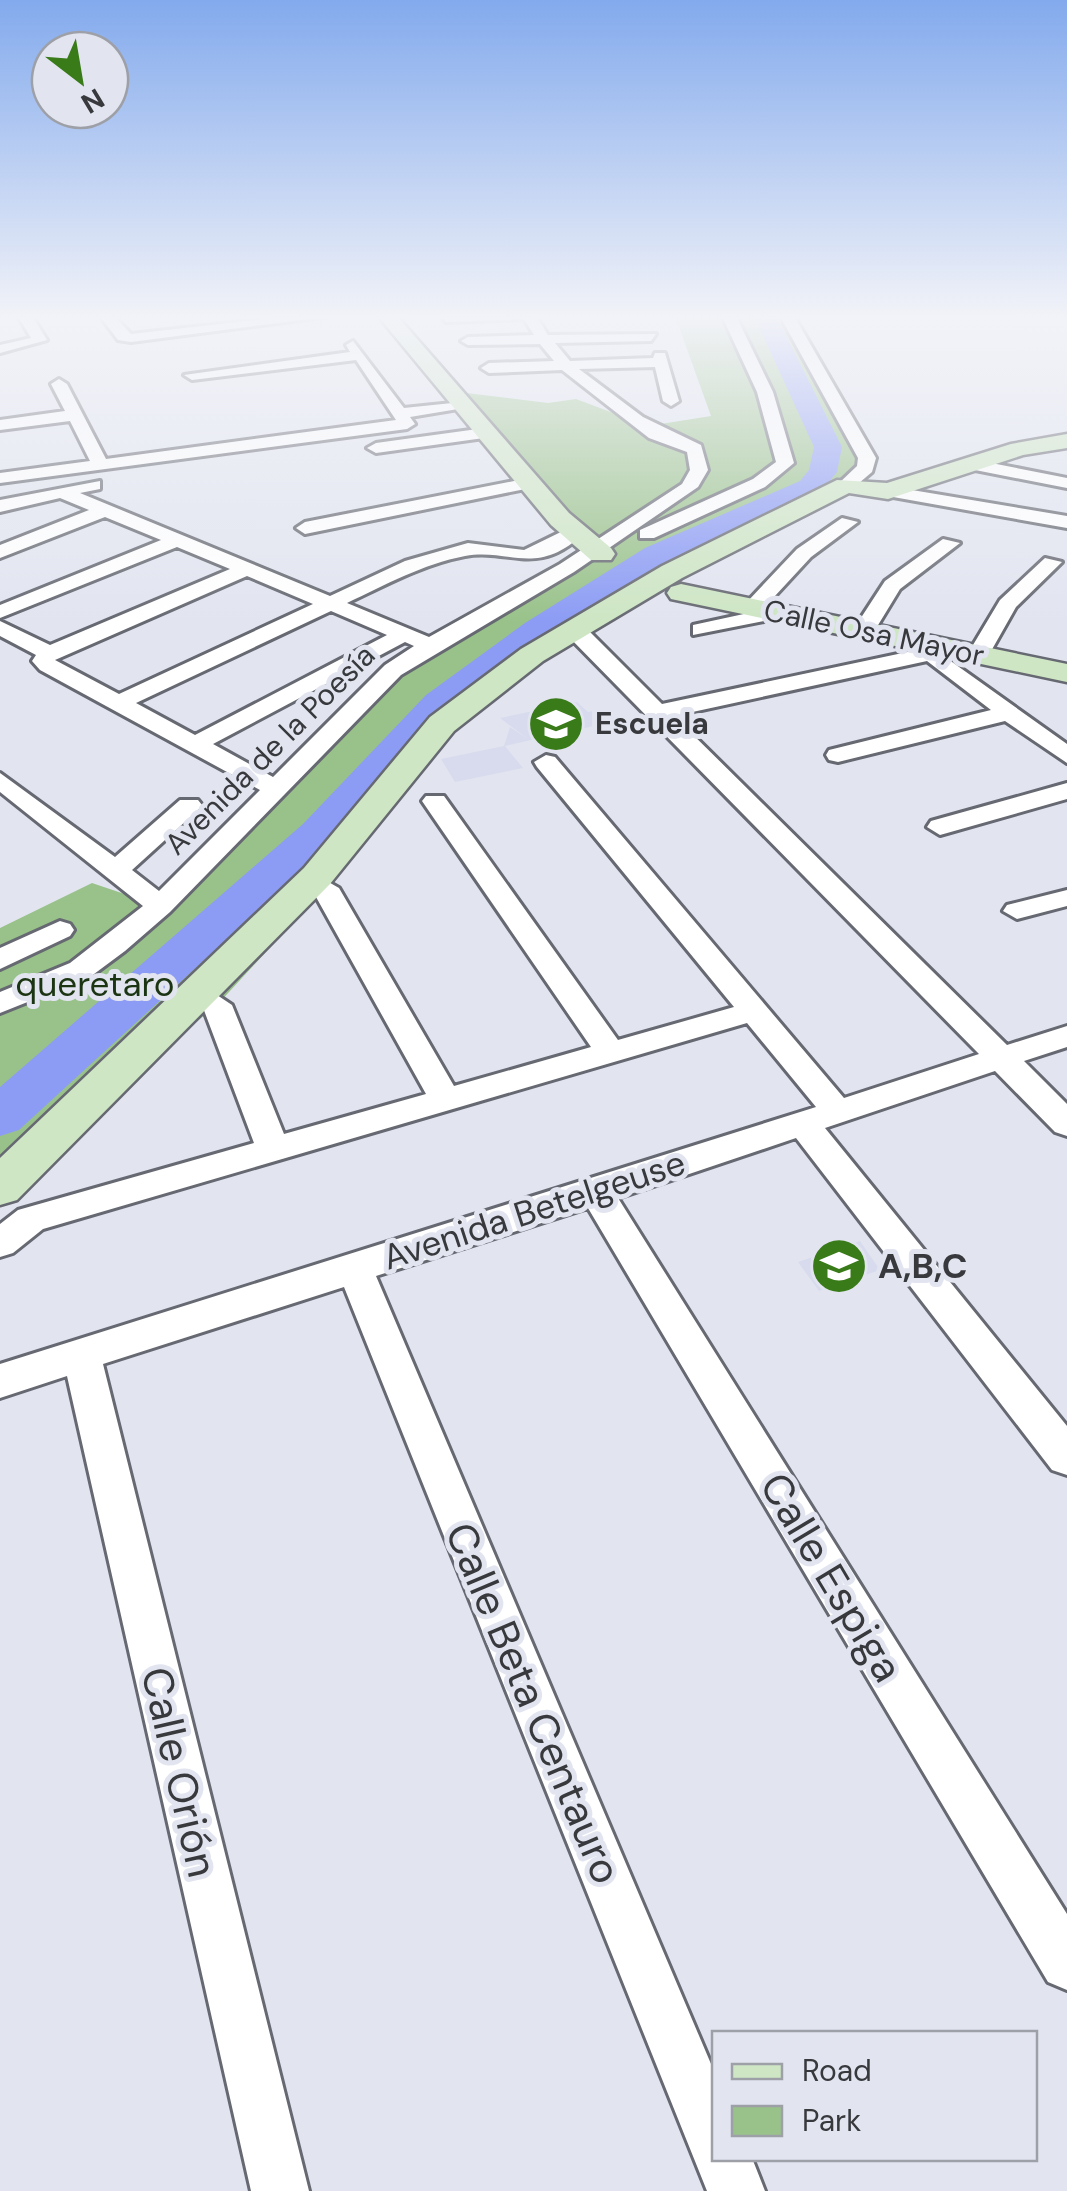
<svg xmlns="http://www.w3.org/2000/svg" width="1067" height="2191" font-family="'DM Sans',sans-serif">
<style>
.built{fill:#d7dbed}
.green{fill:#99c28a}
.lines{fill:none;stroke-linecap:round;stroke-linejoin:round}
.river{fill:#8c9cf4;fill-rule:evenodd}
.street-casing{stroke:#676972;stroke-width:6}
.secondary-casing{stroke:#676972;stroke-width:5}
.street{fill:#fff;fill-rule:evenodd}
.secondary{fill:#cee6c4;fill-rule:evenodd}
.labels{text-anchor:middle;stroke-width:10;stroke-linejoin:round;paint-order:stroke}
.far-street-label{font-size:30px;fill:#38393d;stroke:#e2e5f0}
.far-poi-label{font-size:30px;font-weight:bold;fill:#38393d;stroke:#e2e5f0;text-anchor:start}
.park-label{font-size:35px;fill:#1b3412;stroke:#e2e5f0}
.street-label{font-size:35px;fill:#38393d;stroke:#e2e5f0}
.poi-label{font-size:35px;font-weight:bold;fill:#38393d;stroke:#e2e5f0;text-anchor:start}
.near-street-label{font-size:42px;fill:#38393d;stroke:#e2e5f0}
</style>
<rect width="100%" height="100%" fill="#e2e5f0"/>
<path class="built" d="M577,702l11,10 16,-3 12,12 -111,25 18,22 -68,14 -14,-23 63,-13 6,-19 18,12 -28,-21z
M860,1241l20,29 -61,21 -21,-29z"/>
<path class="green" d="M675,316h112l80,142 -1,10 -194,104 -213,137 -134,179 -108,117 -179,145 -38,37v-259l92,-45 68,23 270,-261 163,-97 -143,-157 98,12 28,-4 72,27 63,-10z"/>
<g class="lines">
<path class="river" d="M754,316h22l66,131 -5,25 -17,21 -153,69 -118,75 -97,74 -119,131 -314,288 -19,6v-49l303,-263 123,-129 99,-72 120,-75 155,-67 9,-11 5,-23z"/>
<g class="street-casing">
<path id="street" d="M18,316h14l15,24 -47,13v-8l31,-7z
M100,316h14l17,18 160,-18h40l-200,26 -13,-2z
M441,316h95l12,19 108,-1 -5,7 -96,2 15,18 83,-3 2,-5h10l14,48 -8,5 -8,-5 -8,-34 -76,2 64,48 58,28 7,25 -10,17 -124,85 -173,103 -231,237 -45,39 -35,26 -90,36v-21l70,-29 73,-57 -143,-114v-19l115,84 65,-57h18l4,5 -4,5 -66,60 27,21 101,-101 -220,-120 -8,-9 4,-6 -36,-19v-15l50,24 180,-76 -53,-22 -177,71v-13l161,-65 -56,-23 -105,41v-13l89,-35 -29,-12 -60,14v-12l100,-19v8l-20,4 250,103 75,-35 63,-18 56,7 43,-21 17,4c-47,45 -74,15 -119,23 -42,8 -80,29 -118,47l82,34 131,-73 122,-80 8,-14 -3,-18 -38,-14 -87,-68 -73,3 -8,-5 8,-5 65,-2 -14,-17 -72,1 -7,-4 7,-4 66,-2 -10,-16 -78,3zM247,576l66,28 -194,90 -64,-34zM331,611l56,24 -192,100 -59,-32zM405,642l9,4 -29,19 -112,112 -60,-33z
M722,316h14l37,76 21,71 -29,24 -111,51h-14v-8l113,-51 23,-17 -19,-70z
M780,316h14l82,142 -4,14 -20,17 -15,-4 20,-19 1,-8z
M353,341l51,67 58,-6 8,5 -60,10 5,7 -8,5 -407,54v-10l90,-12 -20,-40 -70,9v-10l65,-9 -14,-27 8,-5 8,5 39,75 290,-39 -40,-60 -164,20 -8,-5 166,-23 -4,-7z
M485,428l8,5 -2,4 -115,16 -9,-5 9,-5z
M971,459l96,19v10l-102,-20v-8z
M529,478l6,1v8l-230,47 -9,-6 9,-6z
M888,486l179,30v12l-185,-33v-8z
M842,518l16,4 -47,35 -49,53 22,-1v8l-91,18v-10l60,-13 -9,-6 3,-4 50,-53z
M943,539l17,4 -60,46 -28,46h-16l-3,-5 32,-49z
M1045,558l17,4 -46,45 -30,53h-16l-3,-5 33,-55z
M574,623l8,1 80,80 269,-57 136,97v19l-62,-42 -167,41 -9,-2 -3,-5 3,-5 162,-40 -64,-49 -253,55 333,329 60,-19v21l-43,14 43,43v32l-12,-4 -60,-61 -170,57 242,298v49l-15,-5 -256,-332 -178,60 449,716v76l-19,-8 -460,-774 -212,68 338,795v87h38l13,33h-58l-363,-904 -241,77 206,827h-58l-184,-815 -67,22v-34l816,-257 -69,-84 -704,206 -30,24 -13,4v-33l18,-14 236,-67 -52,-138 4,-7 11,-3 15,10 52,129 142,-40 -115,-206 4,-6 10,-2 14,8 115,198 137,-39 -169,-246 4,-5h18l174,244 116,-33 -197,-240 -3,-5 12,-7 9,2 289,341 135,-44 -413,-420v-10z
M1067,783v16l-127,36 -13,-8 4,-6z
M1067,890v16l-50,13 -14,-8 4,-6z
M60,921l10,3 4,6 -4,6 -70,33v-21z"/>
</g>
<g class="secondary-casing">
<path id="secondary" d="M378,316h19l172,197 42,35 4,6 -4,6h-20l-40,-35z
M1067,434v14l-44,7 -135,44 -39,-6 -167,85 -139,83 -89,70 -124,153 -313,316 -17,5v-47l304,-290 126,-151 91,-68 141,-83 175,-86 50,3 124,-39z
M681,584l386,80v18l-396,-83 -4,-6 4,-6z"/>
</g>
<use href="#street" class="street"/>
<use href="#secondary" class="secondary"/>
</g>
<linearGradient id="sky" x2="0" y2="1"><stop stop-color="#83aaed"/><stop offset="0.51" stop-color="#f2f3f8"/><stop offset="1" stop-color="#f2f3f8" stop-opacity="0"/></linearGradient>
<rect width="1067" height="622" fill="url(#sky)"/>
<defs>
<g id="school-disc" transform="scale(2.875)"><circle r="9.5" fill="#397a19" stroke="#e2e5f0"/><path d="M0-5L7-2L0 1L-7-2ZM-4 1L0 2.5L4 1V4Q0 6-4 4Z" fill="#fff"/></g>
</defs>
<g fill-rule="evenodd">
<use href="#school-disc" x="556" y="724"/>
<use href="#school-disc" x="839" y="1266"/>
</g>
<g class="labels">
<g class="far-street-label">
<text transform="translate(874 633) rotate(12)" y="10">Calle Osa Mayor</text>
<text transform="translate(270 750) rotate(-45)" y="10">Avenida de la Poesía</text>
</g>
<g class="far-poi-label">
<text x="595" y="734">Escuela</text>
</g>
<g class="park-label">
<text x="95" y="996">queretaro</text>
</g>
<g class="street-label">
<text transform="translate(534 1210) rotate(-18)" y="12">Avenida Betelgeuse</text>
</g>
<g class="poi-label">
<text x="878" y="1278">A,B,C</text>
</g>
<g class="near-street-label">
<text transform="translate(832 1577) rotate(59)" y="15">Calle Espiga</text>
<text transform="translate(534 1703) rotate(67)" y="15">Calle Beta Centauro</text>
<text transform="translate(180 1772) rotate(77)" y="15">Calle Orión</text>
</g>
</g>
<rect x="712" y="2031" width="325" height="130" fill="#e2e5f0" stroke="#9ea0a8" stroke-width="2.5"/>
<rect x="732" y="2064" width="50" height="15" fill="#cee6c4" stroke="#9ea0a8" stroke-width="2.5"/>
<text x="802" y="2081" font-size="30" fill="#38393d">Road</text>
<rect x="732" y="2106" width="50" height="30" fill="#99c28a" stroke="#9ea0a8" stroke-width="2.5"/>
<text x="802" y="2131" font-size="30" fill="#38393d">Park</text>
<g transform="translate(80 80) rotate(149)"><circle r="48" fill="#e2e5f0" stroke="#9ea0a8" stroke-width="2.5"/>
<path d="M0-8L18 38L0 25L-18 38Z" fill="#397a19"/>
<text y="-15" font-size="28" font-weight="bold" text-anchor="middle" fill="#38393d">N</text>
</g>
</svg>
